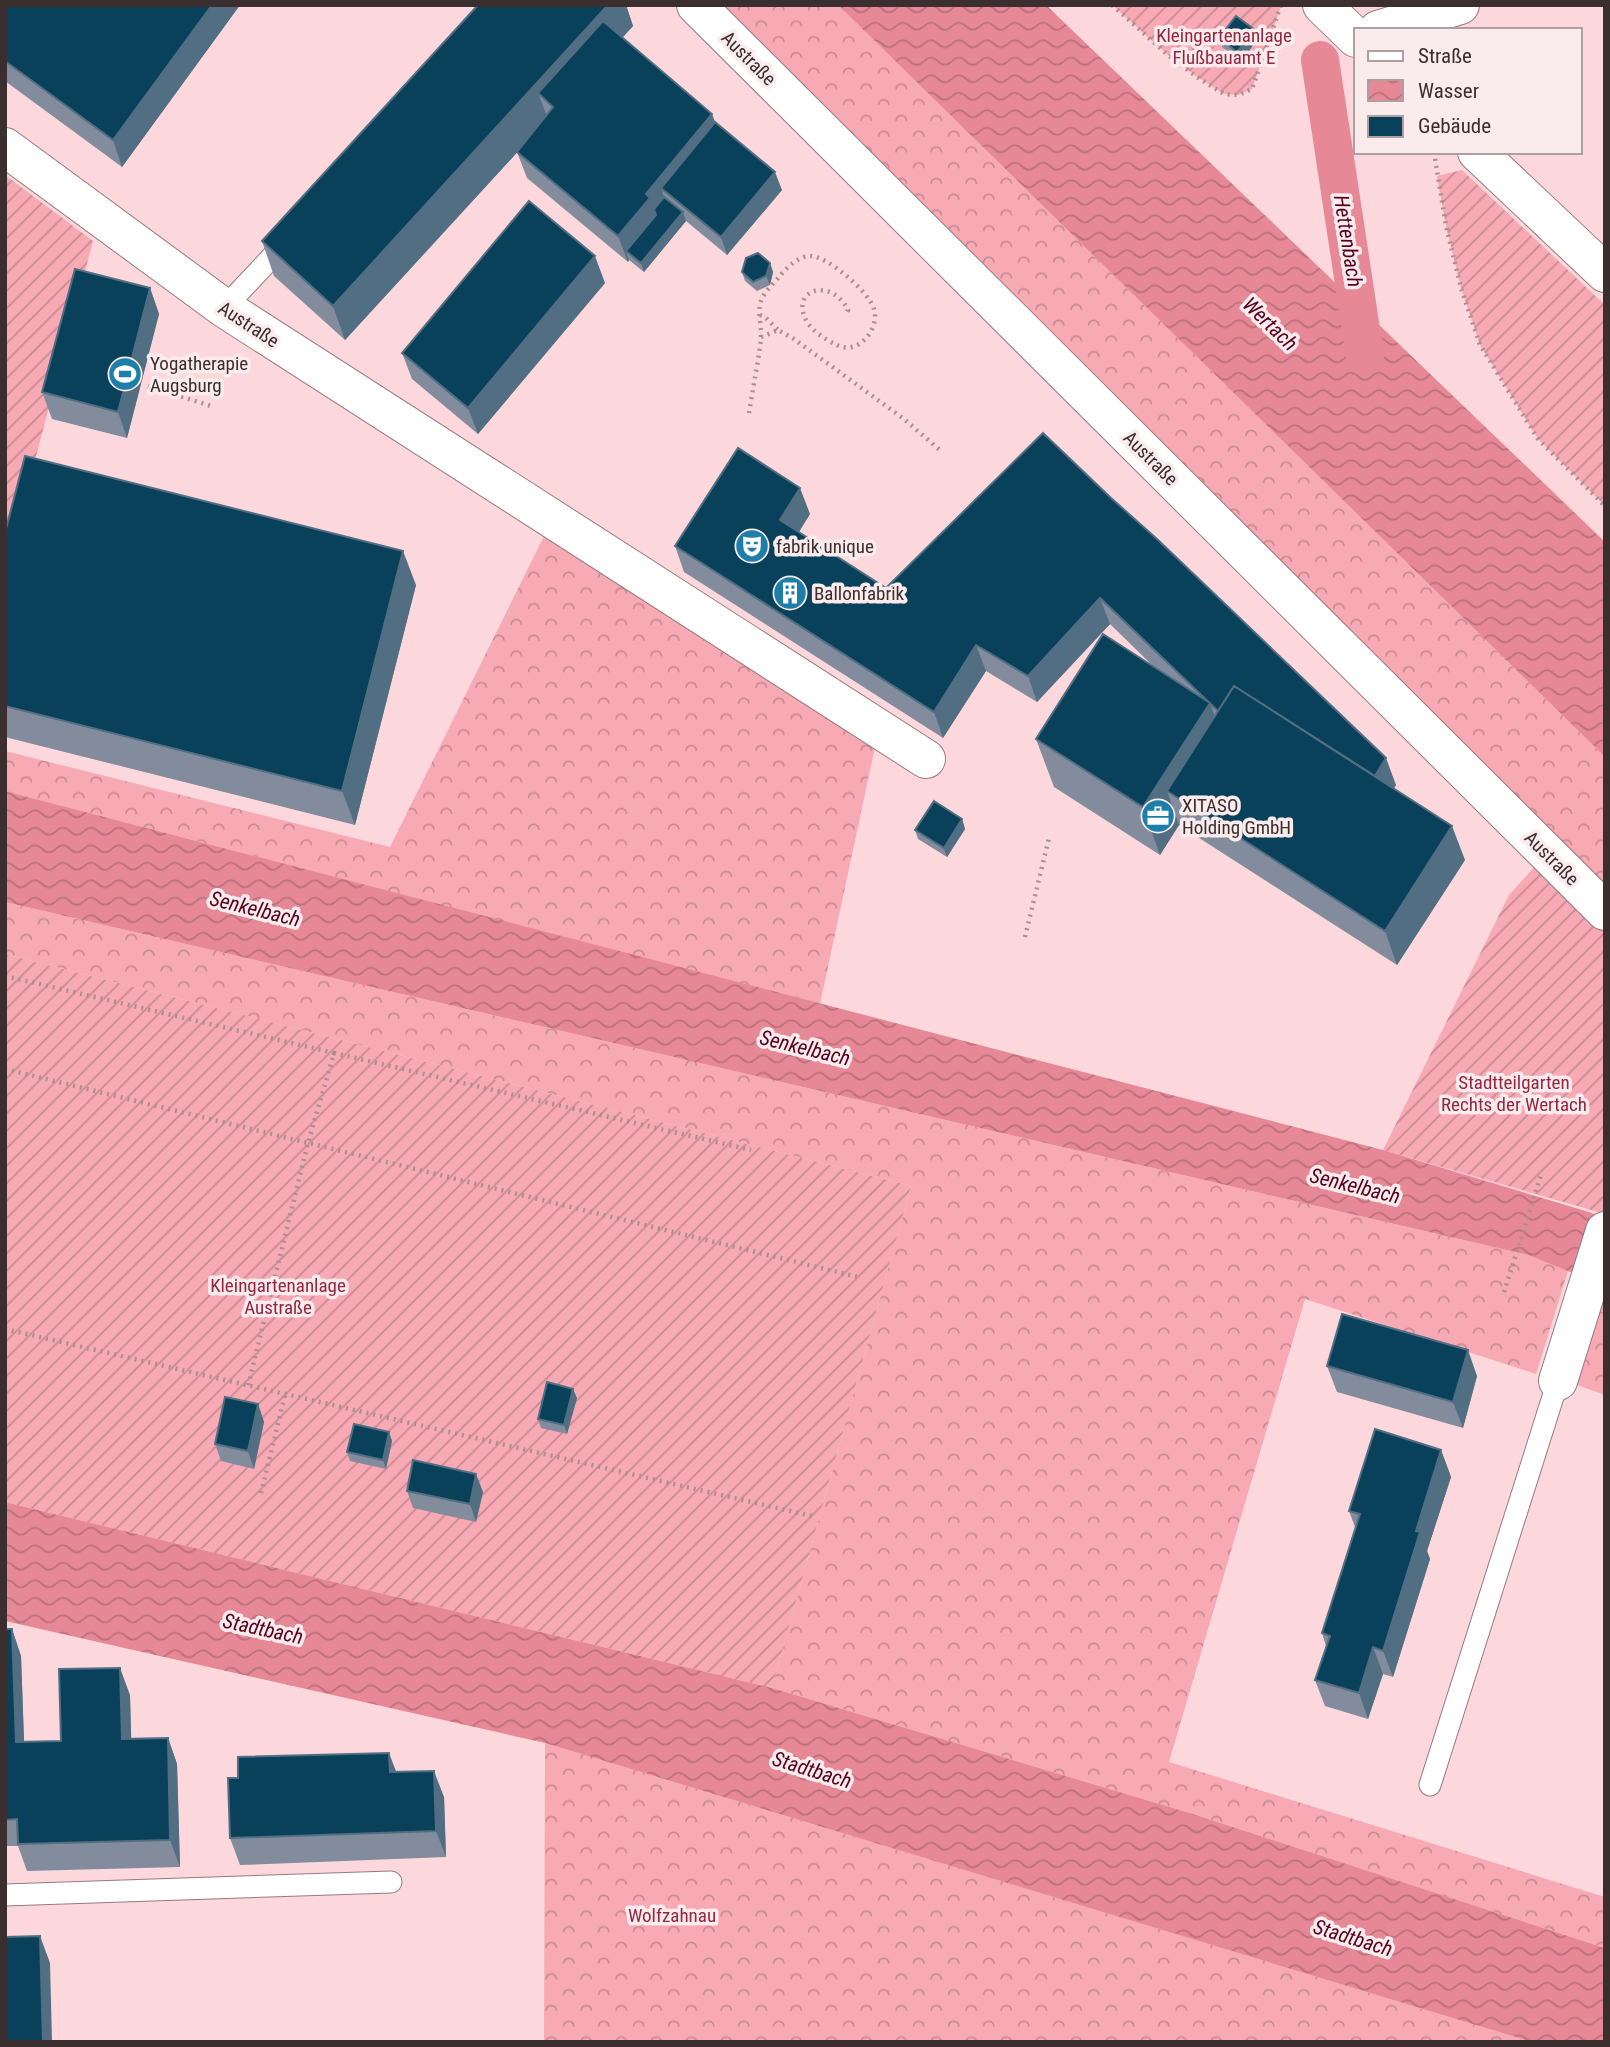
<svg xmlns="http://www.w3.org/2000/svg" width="1610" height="2047" font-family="'Roboto Condensed',sans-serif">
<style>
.forest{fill:url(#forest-crowns)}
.garden{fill:url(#garden-furrows)}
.water{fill:url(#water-waves)}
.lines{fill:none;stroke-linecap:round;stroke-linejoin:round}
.canal{stroke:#e78897;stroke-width:38}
.lane-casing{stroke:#99797d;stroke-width:23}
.street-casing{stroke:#99797d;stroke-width:40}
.path{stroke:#a98f92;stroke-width:4.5;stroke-dasharray:2 5;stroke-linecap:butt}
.lane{stroke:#fff;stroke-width:21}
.street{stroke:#fff;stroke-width:38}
.wall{fill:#828c9c}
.shaded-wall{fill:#526e82}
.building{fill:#09415b;stroke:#526e82;stroke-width:2}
.labels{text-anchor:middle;stroke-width:7;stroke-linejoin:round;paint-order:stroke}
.park-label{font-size:19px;fill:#942643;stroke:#faebed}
.street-label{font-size:19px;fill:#3b2e2f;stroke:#faebed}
.poi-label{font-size:19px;fill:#3b2e2f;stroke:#faebed;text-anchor:start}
.water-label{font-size:21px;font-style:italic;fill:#57001e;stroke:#faebed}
</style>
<defs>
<pattern id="forest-crowns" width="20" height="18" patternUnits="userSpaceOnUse" patternTransform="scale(1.75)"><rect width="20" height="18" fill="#f7a9b4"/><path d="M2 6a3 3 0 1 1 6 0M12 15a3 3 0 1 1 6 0" fill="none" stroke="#c98a93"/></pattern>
<pattern id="garden-furrows" width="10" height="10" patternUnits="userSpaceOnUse" patternTransform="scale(1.75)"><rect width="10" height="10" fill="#f7a9b4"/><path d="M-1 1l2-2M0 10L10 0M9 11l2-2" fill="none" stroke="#c98a93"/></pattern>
<pattern id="water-waves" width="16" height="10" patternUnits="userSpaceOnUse" patternTransform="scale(1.75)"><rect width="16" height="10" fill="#e78897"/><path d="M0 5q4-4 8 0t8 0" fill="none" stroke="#bc707c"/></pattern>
</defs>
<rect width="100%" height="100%" fill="#fcd8dc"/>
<path class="forest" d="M715,5h123l767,752v130z
M545,534l330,213 -55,257 -815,-213v-40l385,96z
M5,902l1523,353 40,16 -32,103 -231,-75 -136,463 436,135v51l-412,-134 -421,-126 139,-502 -906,-232z
M1605,1295v100l-28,-10z
M545,1743l987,299h-988z"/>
<path class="garden" d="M1112,5h168l1,1 -29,83 -14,6 -14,-1 -27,-17 -29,-22z
M1462,170l143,135v201l-67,-67 -58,-94 -19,-57 -15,-62 -9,-50z
M5,175l88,66 -88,333z
M1547,853l58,58v303l-222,-64 126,-255z
M5,954l906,232 -139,502 -767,-186z"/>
<path class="water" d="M838,5h208l530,509 29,28v215z
M5,791l1378,359 206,62 16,6v68l-77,-31 -1523,-353z
M5,1502l767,186 421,126 412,134v94h-73l-987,-299 -540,-122z"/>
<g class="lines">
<path class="canal" d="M1320,60l45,296"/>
<g class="lane-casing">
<path id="lane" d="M224,308l63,-67
M1430,1785l128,-404
M5,1895l386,-13"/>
</g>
<g class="street-casing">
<path id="street" d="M696,5l909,906
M1322,5l34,33
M1378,30l82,-25
M5,147l219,161 702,451
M1477,152l128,121
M1558,1381l47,-150"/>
</g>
<path class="path" d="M1112,5l56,50 29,22 27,17 14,1 14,-6 29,-84
M1434,152l12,74 15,62 19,57 58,94 67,67
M760,315l5,2 13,13
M761,337l17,-7 16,9 110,80 37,32
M148,386l66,21
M749,413c4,-25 9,-50 12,-74 1,-12 -4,-27 0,-38 3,-9 13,-18 19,-25 7,-9 19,-20 30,-20 18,0 59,36 64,53 6,20 -16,47 -37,36 -11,-5 -27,-15 -32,-27 -13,-30 27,-40 43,-8l-3,6
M1025,937l24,-99
M5,976l329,77 -26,90 -60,243
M334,1053l417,97
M5,1069l853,208
M1504,1292l38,-120
M5,1329l811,188
M261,1493l24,-98"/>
<use href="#lane" class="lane"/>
<use href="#street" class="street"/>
</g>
<path class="wall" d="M5,5h235l-118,162 -117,-86z
M478,5h148l7,21 -11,12 93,84 67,68 -55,65 -41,-34 -42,51 -15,-12 -1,2 -101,-84 -10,-26 -172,188 -71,-64 -12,-35z
M1255,30l3,9 -17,22 -19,-14 -3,-9z
M770,263l3,9 -3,13 -13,6 -12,-10 -3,-9z
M605,283l-127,151 -66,-55 -10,-26z
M150,288l9,26 -32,124 -75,-19 -10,-27z
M1043,433l353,352 -2,3 71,72 -68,105 -218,-140 -19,30 -106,-68 -18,-48 118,-72 -44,-43 -73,78 -51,-31 -43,67 -259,-166 -9,-26 135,-32 -11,18 87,56z
M5,533l411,52 -61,240 -350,-88z
M962,819l3,10 -18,28 -29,-18 -3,-9z
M1327,1366l150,10 -14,52 -126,-36z
M577,1398l-10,36 -26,-6 -3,-9z
M258,1404l6,18 -10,47 -33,-8 -6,-17z
M389,1432l3,9 -6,28 -36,-8 -3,-9z
M1441,1450l10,27 -24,74 3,8 -37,118 -10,-3 -15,45 -43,-13 -10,-26 11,-34 -4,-13 33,-106 -6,-16z
M407,1491l76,1 -7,30 -63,-14z
M5,1629h7l9,27 3,86 37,-1 69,-46 1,44 37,-1 9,26 3,103 -153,4 -9,-25h-13z
M396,1772l48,25 2,60 -206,8 -10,-27z"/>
<path class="shaded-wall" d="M212,5h28l-118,162 -9,-27z
M608,5h18l7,21 -78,85 -2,-4 -15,-14 10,26 -203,221 -12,-34z
M1255,30l3,9 -17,22 -4,-9z
M712,114l10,26 -61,48 6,18 -41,45 3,9 -1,2 -10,-26 28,-42z
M775,172l7,18 -55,65 -6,-18z
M683,212l3,9 -42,51 -3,-9z
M595,256l10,27 -127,151 -10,-26z
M770,263l3,9 -3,13 -4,-9z
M150,288l9,26 -32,124 -9,-26z
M800,488l10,26 -20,32 -10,-26z
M403,551l13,34 -61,240 -13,-34z
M1100,598l10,26 -73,78 -9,-26z
M976,645l10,26 -43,67 -9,-26z
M1210,703l17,47 -60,41 12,34 -19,30 -17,-48z
M1386,758l10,27 -14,22 -10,-27z
M962,819l3,10 -18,28 -3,-9z
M1452,826l13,34 -68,105 -12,-34z
M1468,1350l9,26 -14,52 -10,-26z
M573,1389l4,9 -10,36 -3,-9z
M258,1404l6,18 -10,47 -6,-18z
M389,1432l3,9 -6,28 -3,-9z
M1441,1450l10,27 -24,74 3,8 -37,118 -10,-26 33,-120z
M476,1474l7,18 -7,30 -6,-18z
M12,1629l9,27 4,112 -9,-26z
M1373,1647l10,27 -15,45 -9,-26z
M120,1668l10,27 2,71 -10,-27z
M168,1738l9,26 3,103 -10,-27z
M389,1753l10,26 -9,-7z
M434,1771l10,26 2,60 -10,-26z
M40,1936l10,27 2,79h-9z"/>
<path class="building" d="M5,5h207l-99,135 -108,-79z
M478,5h130l-275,301 -71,-65z
M1236,16l19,14 -18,22 -18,-14z
M603,21l109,93 -66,80 4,4 -32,38 -101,-84 36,-45 -15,-14z
M715,122l60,50 -54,65 -60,-49z
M664,197l19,15 -42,51 -15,-12 30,-36 -2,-6z
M529,201l66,55 -127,152 -66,-55z
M758,253l12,10 -4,13 -13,6 -11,-10 4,-14z
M75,269l75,19 -32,124 -76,-20z
M1043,433l68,65 46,41 229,219 -11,18 -141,-90 -16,25 -118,-113 -72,78 -52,-31 -42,67 -259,-166 63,-98 62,40 -20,32 106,68z
M25,456l378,95 -61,240 -337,-85v-173z
M1103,634l107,69 -67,104 -107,-68z
M1234,686l218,140 -67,105 -218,-140z
M934,801l28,18 -18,29 -29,-18z
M1342,1314l126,36 -15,52 -126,-36z
M547,1382l26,7 -9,36 -26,-6z
M225,1397l33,7 -10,47 -33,-7z
M354,1424l35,8 -6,28 -36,-8z
M1375,1429l66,21 -25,81 4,1 -37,119 -10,-4 -14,46 -44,-13 15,-44 -8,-3 38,-119 -11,-3z
M413,1460l63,14 -6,30 -63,-13z
M5,1629h7l4,113 45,-1 -2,-72 61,-1 2,71 46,-1 2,102 -152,4 -1,-25 -12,1z
M389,1753l1,19 44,-1 2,60 -206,7 -2,-60h10v-21z
M40,1936l3,106h-38v-105z"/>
<defs>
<g id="stadium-disc" transform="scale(1.75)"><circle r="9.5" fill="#1e7eaa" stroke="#faebed"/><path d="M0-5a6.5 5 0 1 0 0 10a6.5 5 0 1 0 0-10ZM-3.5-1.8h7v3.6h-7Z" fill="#fff"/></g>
<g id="theatre-disc" transform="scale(1.75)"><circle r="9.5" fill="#1e7eaa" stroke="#faebed"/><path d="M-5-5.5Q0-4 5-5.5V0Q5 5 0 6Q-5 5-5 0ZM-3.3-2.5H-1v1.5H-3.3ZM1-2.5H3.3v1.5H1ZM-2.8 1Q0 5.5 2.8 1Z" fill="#fff"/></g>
<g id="building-disc" transform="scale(1.75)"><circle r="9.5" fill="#1e7eaa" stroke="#faebed"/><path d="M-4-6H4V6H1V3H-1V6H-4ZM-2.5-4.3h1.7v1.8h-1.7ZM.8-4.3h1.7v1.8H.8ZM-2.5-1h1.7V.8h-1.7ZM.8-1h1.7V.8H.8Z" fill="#fff"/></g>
<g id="office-disc" transform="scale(1.75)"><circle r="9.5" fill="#1e7eaa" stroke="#faebed"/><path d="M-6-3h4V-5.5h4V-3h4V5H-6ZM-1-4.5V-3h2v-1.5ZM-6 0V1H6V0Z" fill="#fff"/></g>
</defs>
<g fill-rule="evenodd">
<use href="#stadium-disc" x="125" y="374"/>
<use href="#theatre-disc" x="752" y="546"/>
<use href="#building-disc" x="790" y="593"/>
<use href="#office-disc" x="1158" y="816"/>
</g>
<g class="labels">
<g class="park-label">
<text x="1224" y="42">Kleingartenanlage<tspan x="1224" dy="22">Flußbauamt E</tspan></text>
<text x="1514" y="1089">Stadtteilgarten<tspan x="1514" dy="22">Rechts der Wertach</tspan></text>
<text x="278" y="1292">Kleingartenanlage<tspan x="278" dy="22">Austraße</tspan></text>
<text x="672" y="1922">Wolfzahnau</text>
</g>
<g class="street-label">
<text transform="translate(749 58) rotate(45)" y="7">Austraße</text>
<text transform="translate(249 324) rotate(33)" y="7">Austraße</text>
<text transform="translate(1151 458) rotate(45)" y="7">Austraße</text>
<text transform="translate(1552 858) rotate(45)" y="7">Austraße</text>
</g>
<g class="poi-label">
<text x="150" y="370">Yogatherapie<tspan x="150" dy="22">Augsburg</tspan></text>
<text x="776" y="553">fabrik unique</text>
<text x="814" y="600">Ballonfabrik</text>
<text x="1182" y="812">XITASO<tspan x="1182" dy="22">Holding GmbH</tspan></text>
</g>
<g class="water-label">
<text transform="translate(1348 241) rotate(81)" y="7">Hettenbach</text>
<text transform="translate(1270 324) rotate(44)" y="7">Wertach</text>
<text transform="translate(255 909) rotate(14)" y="7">Senkelbach</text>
<text transform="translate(805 1048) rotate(14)" y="7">Senkelbach</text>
<text transform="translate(1355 1186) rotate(14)" y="7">Senkelbach</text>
<text transform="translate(263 1629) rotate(12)" y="7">Stadtbach</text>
<text transform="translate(812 1770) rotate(17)" y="7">Stadtbach</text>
<text transform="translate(1353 1938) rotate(17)" y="7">Stadtbach</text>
</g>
</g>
<rect width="1610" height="2047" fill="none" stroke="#3b2e2f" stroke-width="14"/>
<rect x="1354" y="28" width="228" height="126" fill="#faebed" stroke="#ae9fa1" stroke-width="2"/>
<rect x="1368" y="51" width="35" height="10" fill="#ffffff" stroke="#ae9fa1" stroke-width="2"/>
<text x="1418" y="63" font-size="21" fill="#3b2e2f">Straße</text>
<rect x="1368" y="80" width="35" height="21" fill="url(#water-waves)" stroke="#ae9fa1" stroke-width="2"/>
<text x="1418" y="98" font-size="21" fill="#3b2e2f">Wasser</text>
<rect x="1368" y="116" width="35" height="21" fill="#09415b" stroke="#ae9fa1" stroke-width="2"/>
<text x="1418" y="133" font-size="21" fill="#3b2e2f">Gebäude</text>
</svg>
